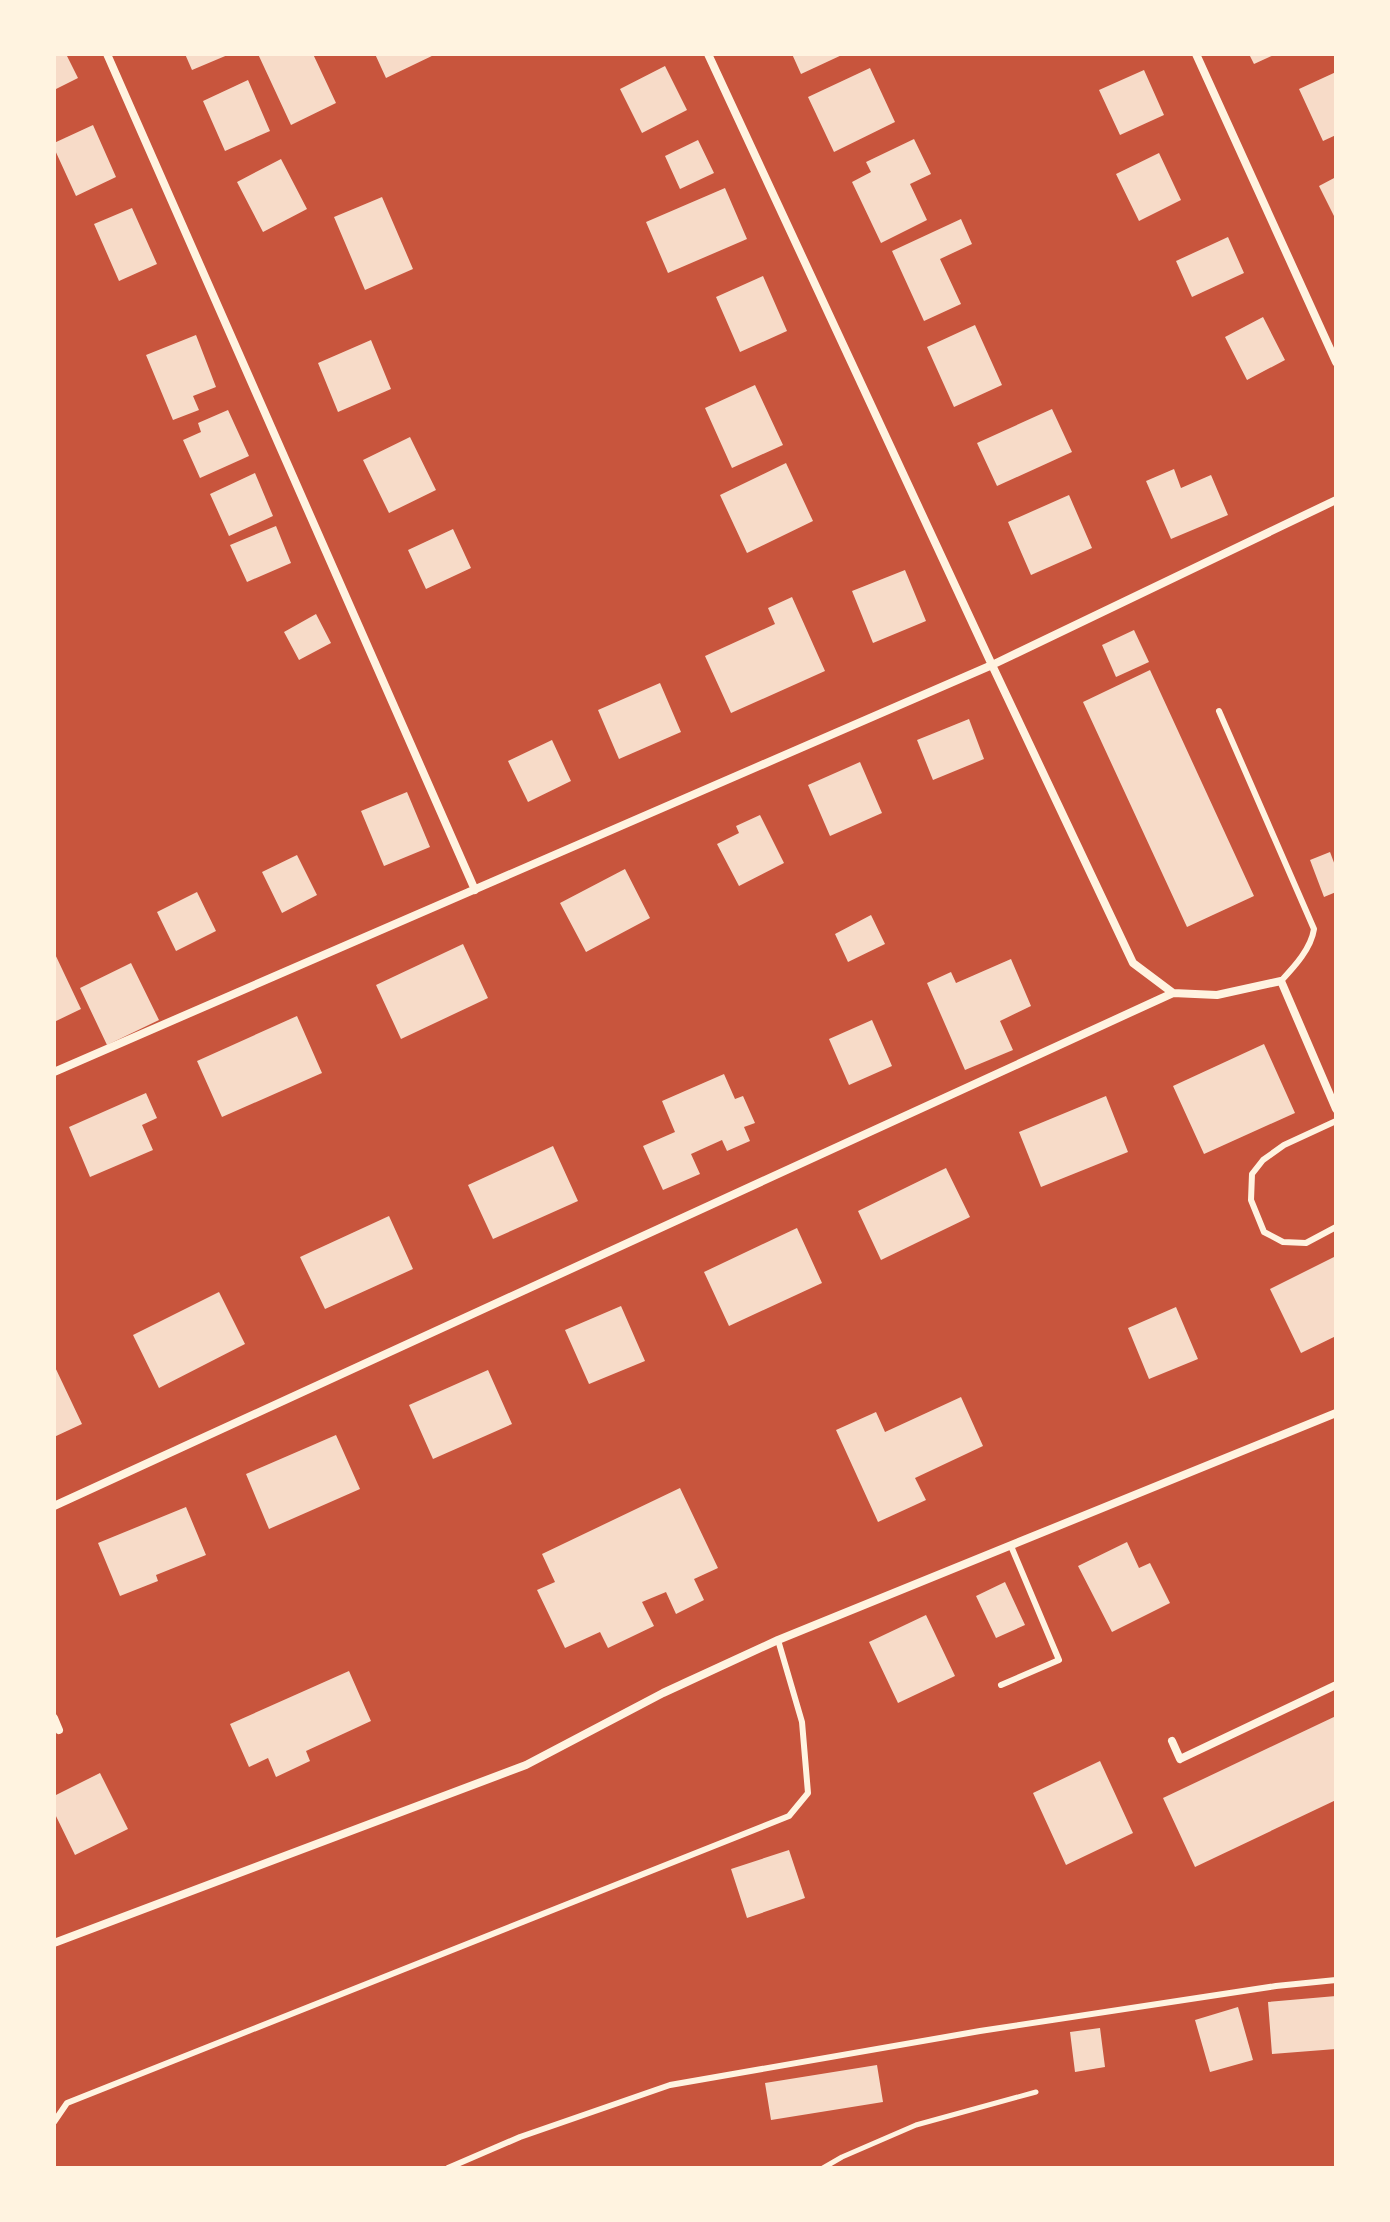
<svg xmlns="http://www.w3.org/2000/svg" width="1390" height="2222" font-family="'Work Sans',sans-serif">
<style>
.building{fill:#f7dbc8}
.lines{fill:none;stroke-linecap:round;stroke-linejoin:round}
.path{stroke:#fff3e0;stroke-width:5}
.service{stroke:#fff3e0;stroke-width:6}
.minor{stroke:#fff3e0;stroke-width:8}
</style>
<rect width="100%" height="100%" fill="#c8553d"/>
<path class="building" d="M54,54h12l12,24 -24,12z
M185,54h45l-38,16z
M258,54h55l23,49 -45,22z
M375,54h61l-50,24z
M792,54h52l-43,20z
M1249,54h27l-22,10z
M665,66l22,44 -45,23 -22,-44z
M870,68l25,54 -61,30 -26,-55z
M1144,70l20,45 -44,20 -21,-45z
M1336,72v63l-13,6 -24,-52z
M248,80l22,51 -45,20 -22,-50z
M93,125l23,52 -40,19 -22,-48v-5z
M914,139l17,35 -21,10 17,36 -46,23 -29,-61 19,-10 -5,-10z
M698,140l16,33 -34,16 -15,-33z
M1159,153l22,47 -42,21 -23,-47z
M281,159l26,50 -44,23 -26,-50z
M1336,177v43l-17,-34z
M725,188l22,51 -79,34 -22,-51z
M382,197l31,72 -48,21 -31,-73z
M132,208l25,56 -38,17 -25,-57z
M961,219l11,25 -32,15 21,45 -37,17 -32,-70z
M1228,237l16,36 -52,24 -16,-36z
M763,276l24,55 -47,21 -24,-55z
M1263,317l22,43 -38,20 -22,-43z
M975,325l27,60 -48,22 -27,-60z
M196,335l20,52 -23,9 6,14 -26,10 -27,-65z
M371,340l20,49 -53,23 -20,-49z
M755,385l28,60 -51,23 -27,-60z
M1052,409l20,43 -75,34 -20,-43z
M228,410l21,46 -49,22 -17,-38 18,-8 -3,-9z
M410,437l26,53 -47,23 -26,-53z
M786,463l27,58 -66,32 -27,-58z
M1174,469l7,19 30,-13 17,40 -57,24 -25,-58z
M255,473l18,43 -44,20 -19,-42z
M1069,495l23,53 -61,27 -23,-53z
M276,526l15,37 -44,19 -17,-37z
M453,529l18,39 -45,21 -18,-39z
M905,570l21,51 -53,22 -21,-52z
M792,597l33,74 -94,42 -26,-57 70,-32 -7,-16z
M316,614l15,29 -32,17 -15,-28z
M1134,630l15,32 -33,15 -14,-32z
M1150,670l104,226 -67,31 -104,-225z
M660,683l21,49 -62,27 -21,-49z
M969,719l15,40 -51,21 -16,-40z
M552,740l19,41 -43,21 -20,-41z
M860,762l22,51 -52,23 -22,-51z
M407,792l23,55 -46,19 -23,-55z
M760,815l24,48 -45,23 -22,-42 22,-11 -3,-7z
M1330,852l6,16v24l-12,5 -14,-37z
M297,855l20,40 -35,18 -20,-41z
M625,869l25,49 -64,34 -26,-49z
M197,892l19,39 -40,20 -19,-39z
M871,915l14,29 -37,18 -13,-28z
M463,944l25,54 -87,41 -25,-54z
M54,952l27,57 -27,13z
M1011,959l20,47 -31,15 13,29 -48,20 -38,-87 24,-11 5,11z
M131,963l28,57 -52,25 -27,-57z
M297,1016l25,57 -100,44 -25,-56z
M872,1020l20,46 -43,19 -20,-46z
M1264,1044l31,69 -91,41 -31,-68z
M724,1074l11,25 8,-3 12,27 -11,4 6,14 -23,10 -5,-11 -31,14 9,20 -37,16 -20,-44 32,-14 -13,-31z
M146,1093l11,25 -15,7 11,25 -63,27 -21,-50z
M1106,1096l22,56 -87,35 -22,-55z
M553,1146l25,55 -85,38 -25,-54z
M946,1168l24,49 -89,43 -23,-49z
M389,1216l24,53 -88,40 -25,-52z
M797,1228l25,55 -93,43 -25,-54z
M1336,1256v80l-35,17 -31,-64z
M219,1292l26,52 -86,44 -26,-53z
M621,1306l24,55 -56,23 -24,-54z
M1176,1307l22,52 -49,20 -21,-51z
M54,1365l28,59 -28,13z
M488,1370l24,54 -79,35 -24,-54z
M961,1397l22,49 -68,32 11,22 -48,22 -42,-92 40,-18 9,20z
M336,1435l24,54 -91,40 -23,-55z
M680,1488l38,80 -24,11 10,21 -28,14 -10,-22 -24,10 12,24 -46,22 -8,-16 -35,16 -28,-58 18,-8 -13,-28z
M186,1507l20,48 -50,20 2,6 -38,15 -22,-53z
M1127,1542l12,26 11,-5 20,40 -58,29 -34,-66z
M1005,1582l20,43 -29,13 -20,-42z
M926,1615l29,61 -57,27 -29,-61z
M349,1671l22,50 -65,30 4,10 -34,16 -8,-19 -19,9 -19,-43z
M1336,1716v84l-141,67 -32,-69z
M1100,1761l33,72 -67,32 -33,-72z
M100,1773l28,56 -53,26 -21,-43v-16z
M789,1850l16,48 -58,20 -16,-49z
M1336,1996v53l-64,5 -4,-52z
M1238,2007l15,53 -43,12 -15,-52z
M1100,2028l5,39 -30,5 -5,-40z
M877,2065l6,37 -112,18 -6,-37z"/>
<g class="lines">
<path class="path" d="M823,2168l19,-11 74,-32 120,-33"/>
<path class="service" d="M1219,711l95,218c-3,20 -20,38 -33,52
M1336,1121l-52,24 -21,15 -11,14 -1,26 13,32 19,10 23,1 30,-16
M1001,1685l58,-25 -48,-114
M54,2122l13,-19 722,-287 19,-23 -6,-71 -24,-82
M448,2168l72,-31 150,-52 310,-54 296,-45 60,-6"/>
<path class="minor" d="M107,54l368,836
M708,54l284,611 141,298 40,30 44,2 64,-14 55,128
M1196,54l140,308
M54,1072l938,-407 344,-165
M54,1506l1119,-513
M54,1718l5,12
M1172,1741l8,18 156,-74
M54,1943l472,-178 137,-72 115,-53 558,-227"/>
</g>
<rect width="1390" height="2222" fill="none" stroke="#fff3e0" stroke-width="112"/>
</svg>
